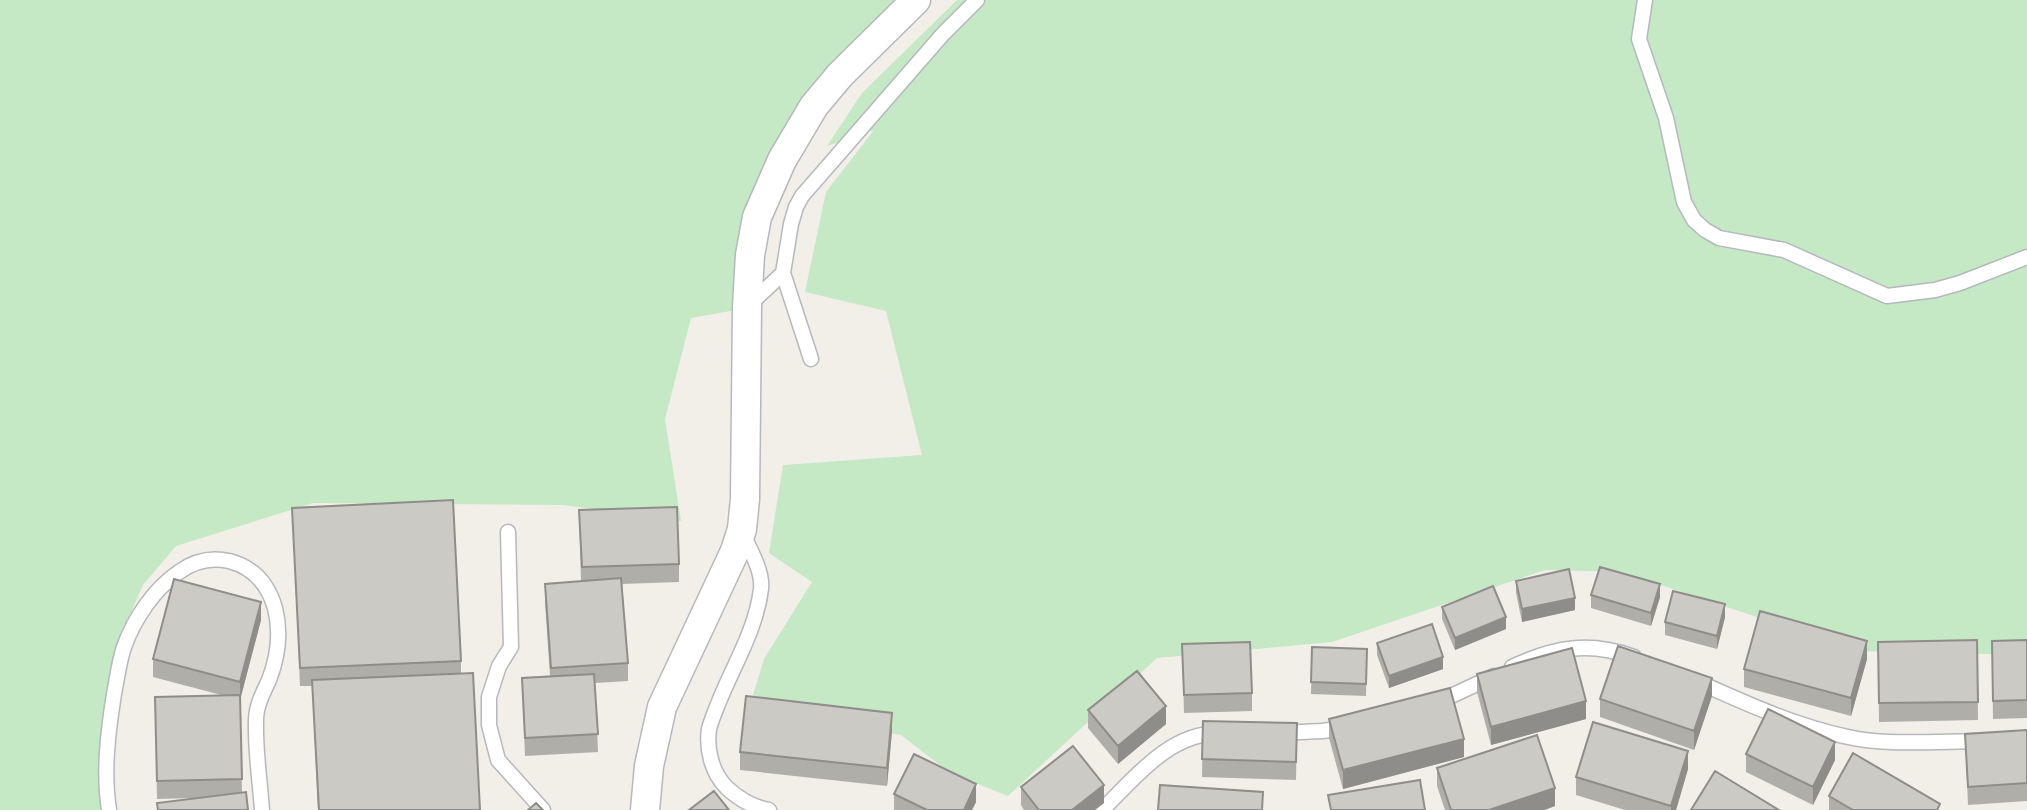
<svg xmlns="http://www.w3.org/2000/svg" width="2027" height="810" font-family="'Public Sans',sans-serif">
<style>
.green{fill:#c5e8c5}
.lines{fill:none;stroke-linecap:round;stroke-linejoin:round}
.service-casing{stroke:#b5b8bc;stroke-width:17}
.minor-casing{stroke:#b5b8bc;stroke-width:31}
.service{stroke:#fff;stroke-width:14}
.minor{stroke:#fff;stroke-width:28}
.wall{fill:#afaea9}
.shaded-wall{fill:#8f8d8a}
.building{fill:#cccac5;stroke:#8f8d8a;stroke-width:2}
</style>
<rect width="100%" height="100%" fill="#f1efe8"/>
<path class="green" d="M0,0h903l-83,81 -45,63 -31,70 -8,96 -45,8 -26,101 16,102 -118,-16 -250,-2 -137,43 -33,39 -21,48 -22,166 3,11h-103z
M957,0h1070v655l-168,-4 -237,-79 -77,-2 -213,72 -175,16 -149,138 -58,-23 -49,-38 -152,-27 15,-49 48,-77 -43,-29 14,-88 139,-10 -36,-144 -81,-19 21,-100 48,-62 -47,16 35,-53z"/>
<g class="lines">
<g class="service-casing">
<path id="service" d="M1645,0l-6,39 27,79 18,84 10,18 11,10 14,8 65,12 103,46 48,-6 25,-7 67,-26
M783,273l28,86
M748,306l35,-33 8,-49 5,-17 6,-11 141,-162 34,-34
M508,532l3,115 -12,19 -10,31v28l9,35 45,50
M743,534c7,16 20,37 18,55 -5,41 -28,77 -43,115 -3,8 -7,17 -9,25 -3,21 3,44 18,59 12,11 25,19 42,22
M1512,667c43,-20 77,-26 122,-10
M1696,681c49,22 99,45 152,56 40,9 93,4 135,4
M1436,703l58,-27
M1279,733l43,-2 24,-3
M109,810c-6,-38 -1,-78 5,-116 3,-15 5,-32 10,-47 10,-28 30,-58 55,-75 15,-11 32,-15 50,-11 24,6 39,23 46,47 6,24 3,49 -6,72 -6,13 -13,26 -13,40 -1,30 4,61 6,90
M1102,810c34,-33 67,-77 118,-77"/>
</g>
<g class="minor-casing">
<path id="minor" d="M645,810l4,-44 13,-59 73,-156 7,-22 3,-30 2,-192 3,-52 7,-38 25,-57 32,-54 26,-31 76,-75"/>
</g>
<use href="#service" class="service"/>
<use href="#minor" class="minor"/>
</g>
<path class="wall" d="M292,508l169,153v13l19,136h-162l-6,-124h-12z
M579,510l100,54v18l-57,2 6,79v18l-33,2 3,69 -73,4 -3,-78 28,-2 -5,-74v-18l36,-3z
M1516,581l59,29 -53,12 -6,-29z
M1591,595l69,2 -9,29 -60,-18z
M1442,607l64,22 -51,21 -13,-31z
M1725,617l-8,32 -52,-14v-13z
M261,620l-21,80 2,92 6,18h-91v-7l38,-5 -38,1 -2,-102 70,-1 -72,-19v-18z
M1977,640l1,80 -99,2 -1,-80z
M2027,640v78l-34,1 -1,-78z
M1377,643l66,26 -54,19 -12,-33z
M1182,644l70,49v18l-68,2z
M1312,647l55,2 -1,47 -55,-2z
M1867,659l-16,57 -107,-29v-18z
M1477,674l109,45 -95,26 -14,-53z
M1712,696l-18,54 -94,-33v-18z
M1088,710l78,14 -48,40 -30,-36z
M1329,719l135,38 -121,32 -14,-51z
M1203,721l94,2 -1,57 -94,-3z
M2027,730v71l-59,4 -3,-71z
M892,731l-5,55 -147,-16v-18z
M1746,754l89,6 -22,45 -67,-33z
M1437,768l118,38 -11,4h-99l-8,-24z
M1688,769l-12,41h-51l-49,-15v-18z
M1021,787l83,16 -9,7h-71l-3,-5z
M894,794l82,8 -4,8h-78z
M1829,796l111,14h-111z"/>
<path class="shaded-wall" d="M1660,584v13l-9,29v-13z
M1575,598v12l-53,12v-13z
M261,602v18l-21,80v-18z
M1725,604v13l-8,32v-13z
M1506,617v12l-51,21v-12z
M1867,641v18l-16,57v-18z
M1443,657v12l-54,19v-12z
M1712,678v18l-18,54v-19z
M1586,701v18l-95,26v-18z
M1166,706v18l-48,40v-18z
M892,713v18l-5,55v-18z
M1464,739v18l-121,32v-19z
M1835,742v18l-22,45v-18z
M1688,751v18l-12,41h-5v-4z
M976,784v18l-4,8h-8z
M1104,785v18l-9,7h-23z
M1555,788v18l-11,4h-55z"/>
<path class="building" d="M453,500l8,161 -161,7 -8,-160z
M677,507l2,57 -97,3 -3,-57z
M1600,567l60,17 -9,29 -60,-18z
M1569,569l6,29 -53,11 -6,-28z
M621,578l7,85 -77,5 -6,-84z
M174,579l87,23 -21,80 -87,-23z
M1493,586l13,31 -51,21 -13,-31z
M1673,591l52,13 -8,32 -52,-14z
M1760,611l107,30 -16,57 -107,-29z
M1432,624l11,33 -54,19 -12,-33z
M1977,640l1,62 -99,1 -1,-61z
M2027,640v60l-34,1 -1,-60z
M1250,642l2,51 -68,2 -2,-51z
M1618,646l94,32 -18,53 -94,-32z
M1312,647l55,2 -1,35 -55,-2z
M1572,648l14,53 -95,26 -14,-53z
M1137,671l29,35 -48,40 -30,-36z
M473,673l7,137h-161l-7,-130z
M594,674l4,60 -73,4 -3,-60z
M1450,688l14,51 -121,31 -14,-51z
M240,695l2,84 -85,2 -2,-84z
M746,696l146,17 -5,55 -147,-16z
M1768,709l67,33 -22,45 -67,-33z
M1203,721l94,2 -1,39 -94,-3z
M1593,722l95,29 -17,55 -95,-29z
M2027,730v53l-59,4 -3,-53z
M1537,735l18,53 -66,22h-38l-14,-42z
M1073,746l31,39 -32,25h-33l-18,-23z
M1853,753l87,51 -3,6h-84l-24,-14z
M914,754l62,30 -12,26h-37l-33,-16z
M1715,771l64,39h-88z
M1420,780l5,30h-94l-3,-15z
M1160,785l103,7 -1,18h-104z
M714,791l15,19h-40z
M246,792l2,18h-90l-1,-7z
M536,803l7,7h-15z"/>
</svg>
